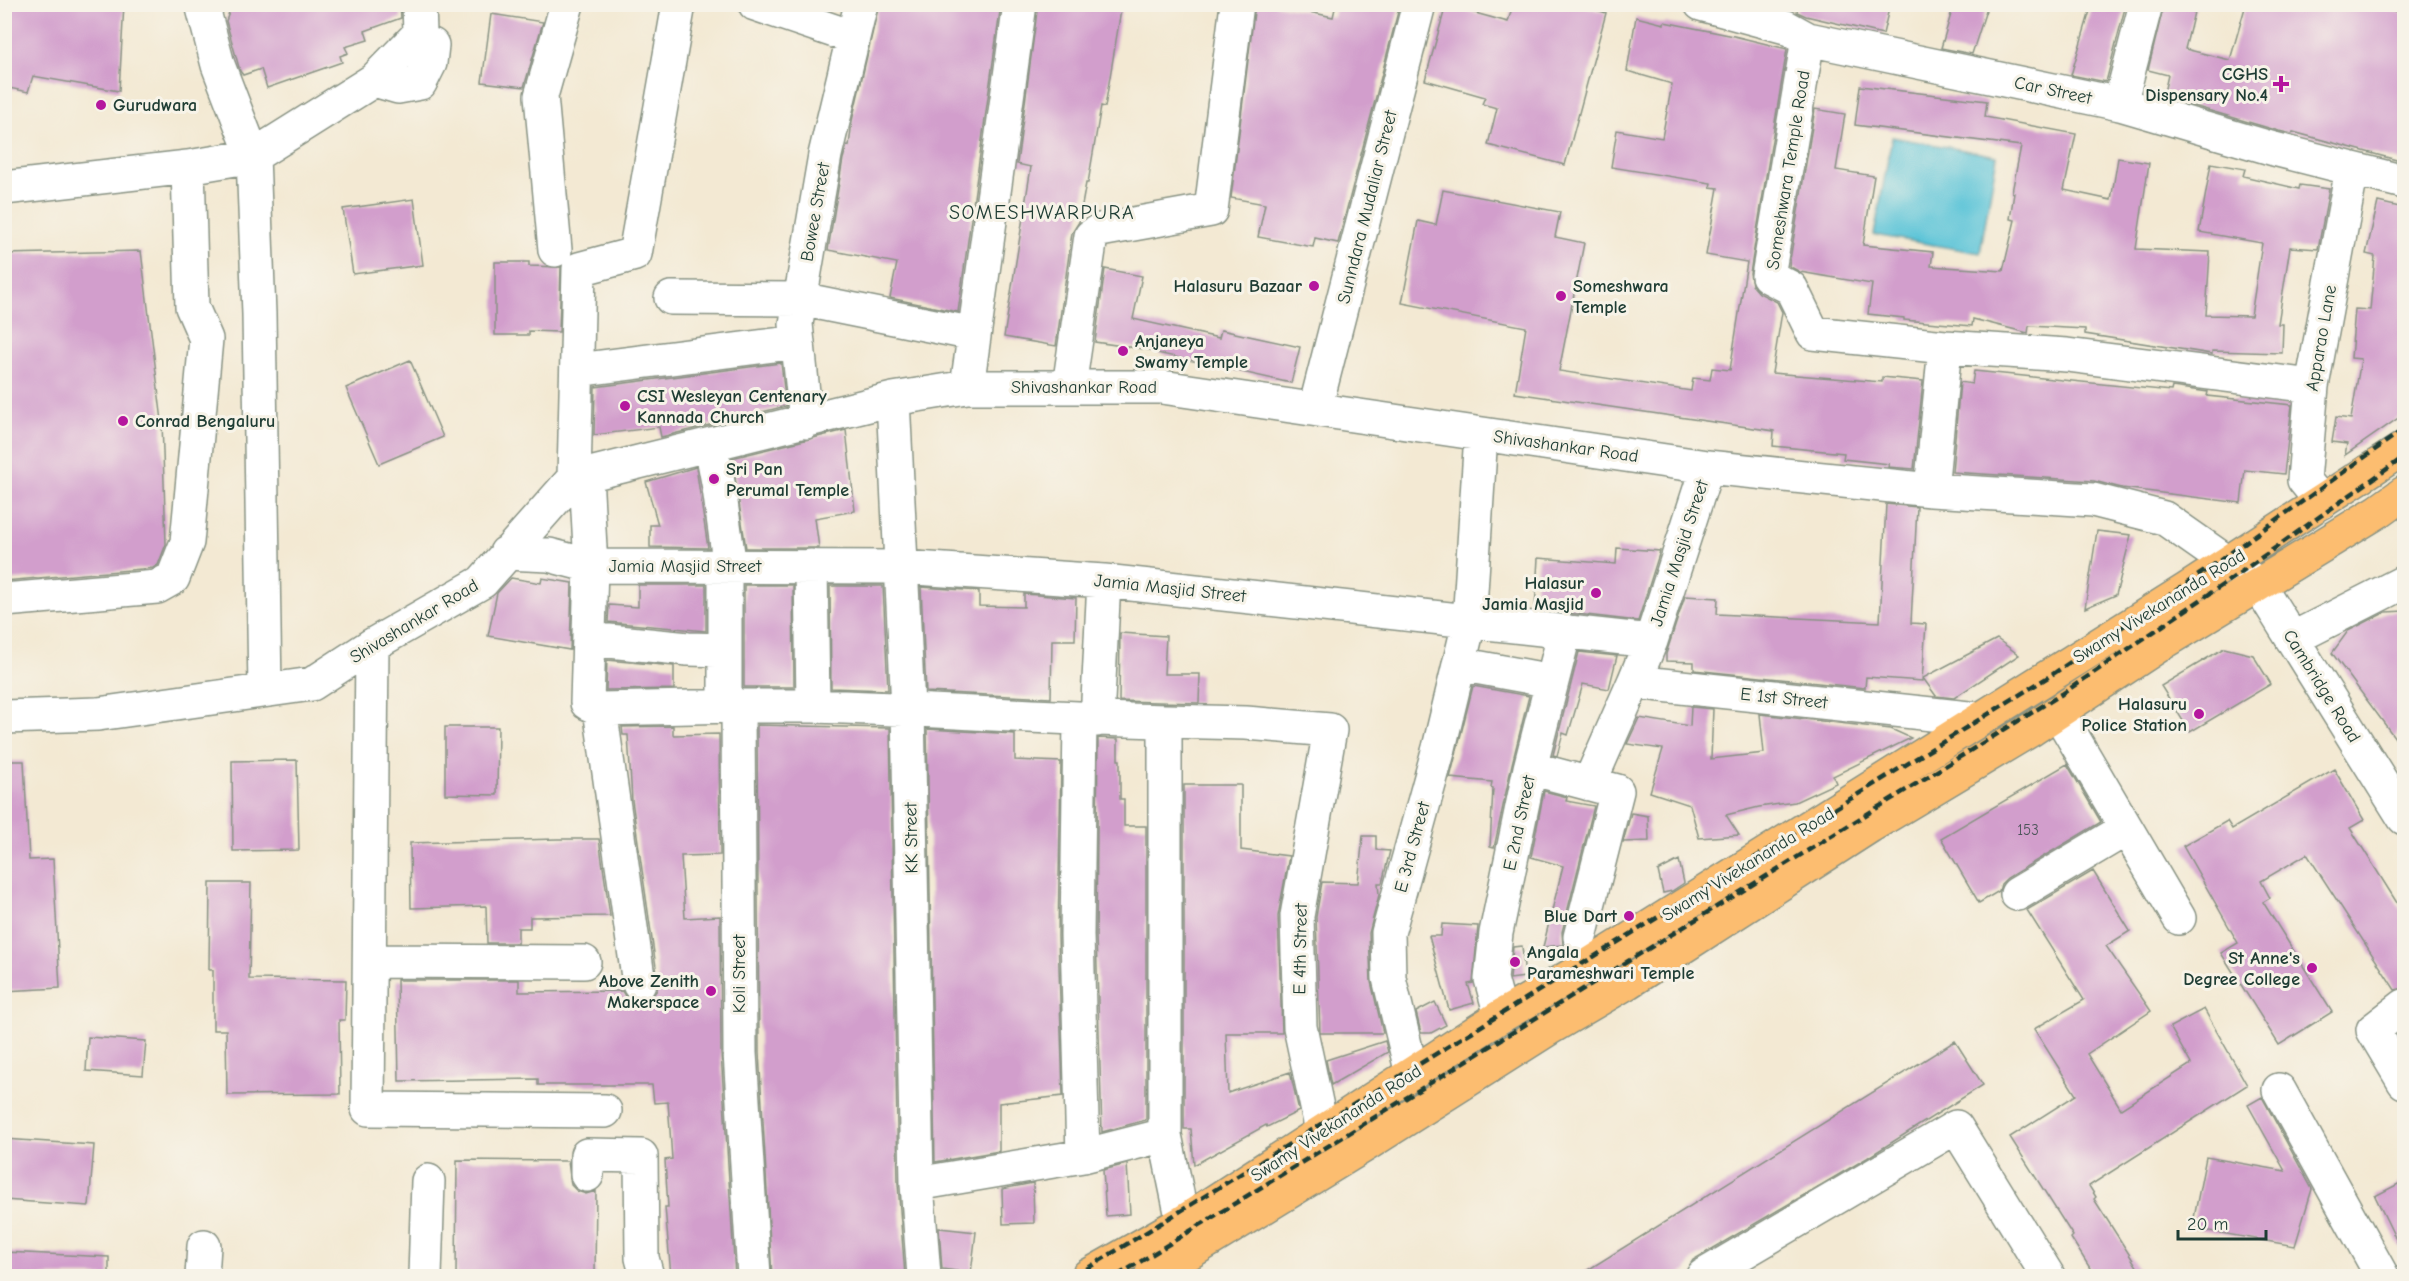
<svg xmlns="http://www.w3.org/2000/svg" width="2409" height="1281" font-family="'Comic Neue',sans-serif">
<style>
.water{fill:#5cc4d8;stroke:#3e8086;stroke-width:1.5}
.building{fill:#d29ecc}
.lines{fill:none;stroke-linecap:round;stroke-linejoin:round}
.minor-casing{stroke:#899384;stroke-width:36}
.major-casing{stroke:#899384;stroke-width:36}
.minor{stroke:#fff;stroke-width:33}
.major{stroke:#fcbd6f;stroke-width:33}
.rail{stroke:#1f3d34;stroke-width:4.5;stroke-dasharray:9 4.5;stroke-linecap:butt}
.poi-dot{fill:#b5179e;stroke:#f7f3e8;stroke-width:2}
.labels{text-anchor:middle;stroke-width:6;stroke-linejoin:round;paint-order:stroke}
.number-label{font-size:15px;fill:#4c555a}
.poi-label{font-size:18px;font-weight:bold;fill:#1f3d34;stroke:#f7f3e8;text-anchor:end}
.street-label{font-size:18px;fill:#1f3d34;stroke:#f7f3e8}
.neighbourhood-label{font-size:20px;letter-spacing:1.5px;fill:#1f3d34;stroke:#f7f3e8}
</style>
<rect width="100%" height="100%" fill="#f7f3e8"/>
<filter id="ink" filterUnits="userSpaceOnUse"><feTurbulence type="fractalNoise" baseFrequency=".0167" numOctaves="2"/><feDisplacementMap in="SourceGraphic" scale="12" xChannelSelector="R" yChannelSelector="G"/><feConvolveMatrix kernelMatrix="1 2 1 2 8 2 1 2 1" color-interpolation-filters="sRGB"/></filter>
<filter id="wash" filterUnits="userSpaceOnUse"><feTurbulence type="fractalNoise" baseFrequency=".008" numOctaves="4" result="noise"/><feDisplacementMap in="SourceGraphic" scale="24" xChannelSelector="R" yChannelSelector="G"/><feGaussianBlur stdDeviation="1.35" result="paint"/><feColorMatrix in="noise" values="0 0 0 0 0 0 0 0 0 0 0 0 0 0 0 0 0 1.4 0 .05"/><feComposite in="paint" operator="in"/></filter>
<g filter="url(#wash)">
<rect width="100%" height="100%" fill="#f3e9d3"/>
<path class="water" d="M1892,137l105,19 -17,97 -106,-18z"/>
<g id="blocks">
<path class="building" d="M4,4h120l-5,87 -86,-15 -5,16 -24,-5z
M232,4h168l1,14 -36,13 3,9 -23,7 3,6 -8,3 2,6 -75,26 -6,-19 -18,6 -3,-4 -14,-50z
M879,4h122l-43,308 -68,-14 7,-35 -69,-13 15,-91 4,-14 2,1 3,-25z
M1038,4h84l-17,103 -4,-1 -13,77h-2l-7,39 -7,11 -16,113 -52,-9 27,-170 -14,-3z
M1255,4h17l61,13 3,-13h64l-62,239 -23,-5 -2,9 -55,-10 7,-33 -34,-6z
M1513,4h65l28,9 -41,152 -77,-20 9,-37 -15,-4 3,-7 -60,-17 21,-75 62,17z
M1798,4h92l-7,30 -77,-18 -9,-4z
M1954,4h34l-16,50 -31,-6z
M2092,4h34l-20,78 -35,-7z
M2164,4h32l-11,45 45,11 16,-56h125l33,10v148l-111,-30 -1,2 -13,-3 -116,-34 5,-22 -20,-5z
M491,14l52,8 -19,65 -42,-5z
M1636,17l28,7v-2l70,14 53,13 -37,224 2,12 7,8 18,9 5,10 -10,61 110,9v-5l41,4 -9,88 -26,-2 1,-3 -46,-5 1,-6 -71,-7 1,-15 -259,-38 11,-66 -124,-24 16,-82 18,4 7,-35 117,22 -5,25 29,6 -25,128 132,20 2,-13 17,2 2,-12 18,2 17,-108 -41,-7 12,-67 -8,-1 1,-4 -100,-16 6,-37 45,8 10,-54 -45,-13z
M1860,86l127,15 -2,16 91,17 -12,56 47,10 7,-42 31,5 -13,86 74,3 -4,63 45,1 11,-73 -63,-11 12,-69 34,6 -2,7 56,13 1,-4 29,4 -11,60 -28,-2 -12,77h5l-1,29 -70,-2v3l-127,-20v-5l-56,-3 -1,7 -55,-14 -1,7 -68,-6v-2l-36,-4 4,-30 -72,-12 -11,-6 26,-157 30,5 -9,56 38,6 -11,69 70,7 -2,14 72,5 12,-51 -5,-1 4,-26 -2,-1 9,-46 -166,-21z
M414,199l9,66 -70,9 -10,-65z
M2378,202l26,6v206l-59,41 2,-11 -15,-2 4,-25 15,2 10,-60 -10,-1 4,-49 15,1 5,-54 -9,-2z
M141,251l21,170 4,123 -8,21 -5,3 -149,13v-327z
M495,262h34v4l32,1 -2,65 -30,-1v4h-34z
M1105,269l37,7 -9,43 86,19 2,-8 79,17 -9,36 -134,-30v-2l-62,-9z
M410,360l33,77 -64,27 -33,-76z
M781,363l5,43 -125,31 -2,-10 -65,8 1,-48z
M1974,371l197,20 1,-4 36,5 -1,4 85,9 -8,69 -39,-4 -4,33 -119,-15 -28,-7 -142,-9 8,-90 12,2z
M846,430l9,81 -40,7 4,30h-73l-14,-90z
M696,467l12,81 -58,-1v-22h8l-12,-43z
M1886,504l31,3 -6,116 15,1 -4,57 -56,-4 -1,11 -171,-18v-8l-28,-1v-7l19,-58 33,2 -1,16 163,8z
M2097,531l34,4 -15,60 -31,13z
M1617,548l43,3 -22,70 -103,-12 3,-51 78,6z
M511,578l30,5 1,-5 30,5 -2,67 -82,-14 9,-43z
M638,585h68v46l-98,-9 1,-17 29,2z
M744,585h49l1,102h-50z
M830,586h53l5,104 -57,-2z
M921,587l58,4v15l45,1v-13l52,4 -1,42h-23l-1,58 -125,-6z
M2404,611v108l-9,19 -63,-85 16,-22 38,-19z
M1120,633l46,3 -2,38h36l-1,29 -80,-2z
M1997,639l22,16 -65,43 -18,-2 -13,-18z
M2224,648l29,7 18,29 -81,48 -29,-46z
M1579,652l38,4 -8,33 -26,-5 -15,51 -5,-2 -6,23 -4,-1z
M607,660l67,6v23l-68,1z
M1473,686l56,10 -17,68 -18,84 -4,-1 3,-59 -2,-1 1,-5 -42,-4z
M1691,707l22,2 -2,50 53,-6 -4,-39 131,15 20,9 -78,38 3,7 -41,19 -36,5 -33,8 13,20 -40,3 -9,-33 -40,-13 13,-43 -36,-5 12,-26 51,8z
M757,725l133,3 8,456 7,92h-133l-13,-224z
M673,726v9l46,-1 1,121 -39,1 4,62 35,-2 1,137 14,223h-64l-6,-69h3l-3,-47 7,-1 -4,-57 -14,1 -2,-18h-114v-6l-139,2 -2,-101h122v12l103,-1 3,5 8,6h9l9,-4 6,-8 1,-9 -26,-181 -4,-65h-5l-1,-8z
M445,727h53l-1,68 -52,-1z
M927,729l88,5v26l46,2 -3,174 5,160 -64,7v48l-64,11z
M1098,738l20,1v21h2v39h4v27h22v294l-44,12 -6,-197z
M297,760l2,90 -66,1 -1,-90z
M4,761h20l5,99 24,-1 7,129 -56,3z
M2067,764l34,58 -94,56 -6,6 -2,7 -20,12 -38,-65z
M2334,769l30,51 -14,8 54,86v74l-9,2 -88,-136 -46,27 9,17 -7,4 69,110 -53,33 -58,-92 17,-10 -55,-97 44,-25 5,8z
M1184,785h57v65l48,6 -11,60 4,117h-56l2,60 62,-21 9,39 -32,16 -1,-2 -72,40 -3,-36h-7z
M1544,791l23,6 -1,4 28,5 -32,126 1,13 -20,2 20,-81 -32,-9z
M1631,813l17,3 1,25 -26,1z
M1363,836h13v14l14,1 -8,32h-4l1,12 -10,38 2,49 12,51h-63l-4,-116 6,-35 36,1z
M557,839h42l11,77 -80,1v11h-12v15h-31l-1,-37 -75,2 -1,-65z
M1679,860l5,23 -12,8 -9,2 -5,-22z
M2093,871l37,60 -24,15 45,65 -64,43 34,55 70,-45 -21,-37 34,-18 43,76 -158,101 7,11 -2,2 49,77h-48l-24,-38 2,-2 -63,-99 66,-42 -42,-66 50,-29 -57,-90z
M210,883h41l-2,96 97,1 -1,40h-6l1,74 -113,1 -1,-65h-13v-60h-4z
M1442,924l36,2 -5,57 -5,1 6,19 -25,7 -20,-74h12z
M1522,946l3,31 -15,2 3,-32z
M1435,1002l11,23 -15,8h-10l-5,-21z
M88,1037l58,4 -3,34 -57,-4z
M1385,1041l3,11 -57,33 -5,-25z
M1955,1041l28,44 -116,73 -174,102 -7,11 -10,5h-98z
M2262,1097l50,92 -17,57 -103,-18 14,-71 79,14 -37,-66z
M4,1139l90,6 -5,61 -85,-6z
M457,1160l111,1 3,24 6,6 9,3 10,-3 -1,85h-139z
M1127,1164l3,50 -24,2 -3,-46z
M2404,1181v75l-29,-60z
M1033,1183l1,40 -31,1 -1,-35z
M939,1228l37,4 -5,41 -29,-4z
M4,1252l105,5v19h-105z"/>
</g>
</g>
<g filter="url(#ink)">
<use href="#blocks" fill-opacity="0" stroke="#899384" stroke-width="1.5"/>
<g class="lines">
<g class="minor-casing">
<path id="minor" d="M202,4l16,61 35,91 6,158 6,376
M755,4l97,33
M1701,4l85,23 22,12 312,65 154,45 130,33
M1808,39l-40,237 23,12 22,45 132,14
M374,80l24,7 22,-4 10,-20 2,-18
M2120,104l26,-100
M188,167l65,-11 121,-76 46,-47 -1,-29
M4,188l184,-21 4,140 14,32 -19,203 -14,36 -16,9 -153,13
M555,250l-14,-154 26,-92
M671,298l129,1 174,35
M577,370l221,-28
M967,387l53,-383
M1069,387l22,-151 9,-6 111,-20 26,-206
M893,399l15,309 9,476 7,92
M1315,409l104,-405
M806,422l-10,-98 29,-169 36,-151
M711,445l8,43 11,80
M1707,467l-56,174 -17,41 344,37
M586,475l5,91 -4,137 13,6 138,-3 2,347 14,223
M574,478l5,-209 56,-15 44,-250
M1931,490l14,-143 122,8 245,31
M2322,502l-18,-22 8,-94 40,-217
M506,553l43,2 42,11 310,1 203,14 547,60
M811,566l2,140c118,3 235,13 352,15v414l18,87
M725,568v138
M589,639l99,10 37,1
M2292,639l112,-57
M372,645l-4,464 237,2
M1459,664l93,17
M738,706h75
M600,709l39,275
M2058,712l121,206
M4,717l94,-3 214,-30 60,-39 110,-63 92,-104 319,-79 74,-12h195l545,80 224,23 162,10 71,18 94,66 146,234
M1080,720l-3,215 6,221
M1097,720l7,-139
M1165,721l81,2 84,7 -33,186 3,111 22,104
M1530,768l87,23 -37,146
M1589,784l45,-102
M2017,894l109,-65
M370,961l214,1
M2404,1006l-31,24 31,52
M1501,1016l-10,-37 5,-46 34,-165 35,-137
M1412,1074l-23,-96 -1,-45 51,-185 30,-125 12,-189
M2279,1090l103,186
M587,1175v-20l54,1 1,102 5,18
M917,1184l166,-28 82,-21
M202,1276l2,-30
M425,1276l3,-95
M1703,1276l253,-149 92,149"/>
</g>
<g class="major-casing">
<path id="major" d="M1088,1276l95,-54 318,-206 77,-44 608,-382 218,-142
M1151,1276l216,-132 181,-115 80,-47 242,-156 162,-97 126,-83 221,-135 25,-18"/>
</g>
<use href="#minor" class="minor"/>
<use href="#major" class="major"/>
<path class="rail" d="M1075,1276l975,-600 162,-110 192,-137
M1117,1276l945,-582 162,-110 180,-127"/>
</g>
</g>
<g class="poi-dot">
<path d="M2278 75h6v6h6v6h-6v6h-6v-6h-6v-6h6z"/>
<circle cx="101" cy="105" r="6"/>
<circle cx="1314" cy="286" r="6"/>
<circle cx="1561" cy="296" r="6"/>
<circle cx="1123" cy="351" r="6"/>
<circle cx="625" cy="406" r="6"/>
<circle cx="123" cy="421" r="6"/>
<circle cx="714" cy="479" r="6"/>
<circle cx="1596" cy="593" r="6"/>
<circle cx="2199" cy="714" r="6"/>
<circle cx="1629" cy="916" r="6"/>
<circle cx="1515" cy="962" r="6"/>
<circle cx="2312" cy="968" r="6"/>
<circle cx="711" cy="991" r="6"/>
</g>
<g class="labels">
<g class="number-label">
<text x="2028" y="835">153</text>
</g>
<g class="poi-label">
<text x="2268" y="80">CGHS<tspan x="2268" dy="21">Dispensary No.4</tspan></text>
<text x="113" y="111" text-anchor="start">Gurudwara</text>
<text x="1302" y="292">Halasuru Bazaar</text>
<text x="1573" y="292" text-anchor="start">Someshwara<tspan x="1573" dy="21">Temple</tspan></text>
<text x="1135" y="347" text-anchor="start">Anjaneya<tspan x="1135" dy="21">Swamy Temple</tspan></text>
<text x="637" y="402" text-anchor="start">CSI Wesleyan Centenary<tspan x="637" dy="21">Kannada Church</tspan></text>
<text x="135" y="427" text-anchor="start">Conrad Bengaluru</text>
<text x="726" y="475" text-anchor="start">Sri Pan<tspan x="726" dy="21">Perumal Temple</tspan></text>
<text x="1584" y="589">Halasur<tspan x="1584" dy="21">Jamia Masjid</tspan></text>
<text x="2187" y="710">Halasuru<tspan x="2187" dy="21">Police Station</tspan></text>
<text x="1617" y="922">Blue Dart</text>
<text x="1527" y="958" text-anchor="start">Angala<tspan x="1527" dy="21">Parameshwari Temple</tspan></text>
<text x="2300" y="964">St Anne's<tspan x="2300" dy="21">Degree College</tspan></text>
<text x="699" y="987">Above Zenith<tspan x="699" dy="21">Makerspace</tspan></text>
</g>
<g class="street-label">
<text transform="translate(2053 90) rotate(12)" y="6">Car Street</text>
<text transform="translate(1788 170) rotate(-81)" y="6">Someshwara Temple Road</text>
<text transform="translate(1367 207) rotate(-76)" y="6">Sunndara Mudaliar Street</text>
<text transform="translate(815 212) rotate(-80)" y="6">Bowee Street</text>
<text transform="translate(2321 338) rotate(-80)" y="6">Apparao Lane</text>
<text x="1084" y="393">Shivashankar Road</text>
<text transform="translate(1566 446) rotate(8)" y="6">Shivashankar Road</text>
<text transform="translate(1679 553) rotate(-72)" y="6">Jamia Masjid Street</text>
<text x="685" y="572">Jamia Masjid Street</text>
<text transform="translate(1170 588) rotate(6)" y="6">Jamia Masjid Street</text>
<text transform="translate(2159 606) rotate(-32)" y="6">Swamy Vivekananda Road</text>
<text transform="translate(414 621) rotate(-31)" y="6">Shivashankar Road</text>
<text transform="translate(2322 686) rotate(58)" y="6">Cambridge Road</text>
<text transform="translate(1784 698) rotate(6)" y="6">E 1st Street</text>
<text transform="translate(1519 823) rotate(-78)" y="6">E 2nd Street</text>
<text transform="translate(911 838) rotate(-91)" y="6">KK Street</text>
<text transform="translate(1412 847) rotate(-75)" y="6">E 3rd Street</text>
<text transform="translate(1748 864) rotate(-32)" y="6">Swamy Vivekananda Road</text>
<text transform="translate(1300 949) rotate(-89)" y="6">E 4th Street</text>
<text transform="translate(739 974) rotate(-90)" y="6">Koli Street</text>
<text transform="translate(1336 1123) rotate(-33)" y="6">Swamy Vivekananda Road</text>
</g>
<g class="neighbourhood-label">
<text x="1042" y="219">SOMESHWARPURA</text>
</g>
</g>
<rect width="2409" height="1281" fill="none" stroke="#f7f3e8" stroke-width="24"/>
<path d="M2178 1230v9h88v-9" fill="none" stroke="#1f3d34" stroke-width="3"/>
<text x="2187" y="1230" font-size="18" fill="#1f3d34" stroke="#f7f3e8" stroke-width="4.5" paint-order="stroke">20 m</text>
</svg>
